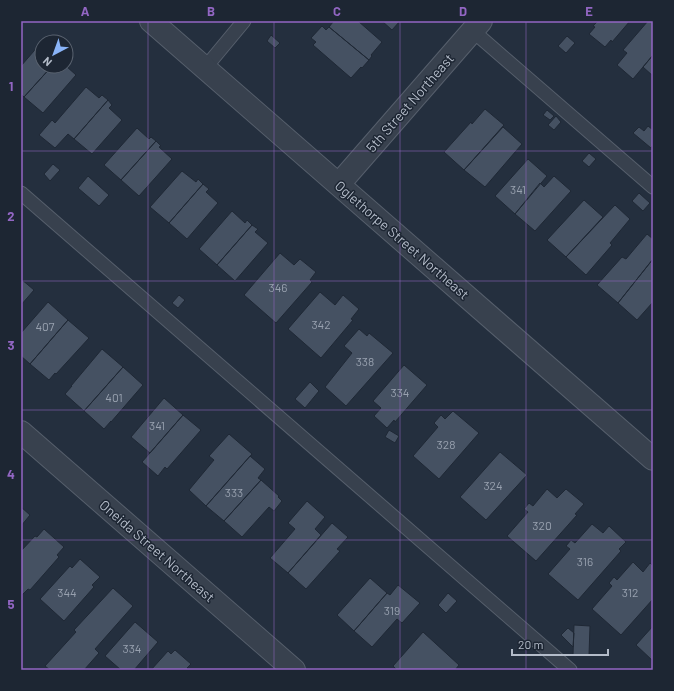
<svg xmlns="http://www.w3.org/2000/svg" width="674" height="691" font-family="Barlow,sans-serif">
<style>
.building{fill:#455162;stroke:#1f2835}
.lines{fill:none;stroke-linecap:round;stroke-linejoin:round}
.lane-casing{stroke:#565f6c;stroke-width:15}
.street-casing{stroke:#565f6c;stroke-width:24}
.lane{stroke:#38414e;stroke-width:13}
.street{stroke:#38414e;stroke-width:22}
.grid{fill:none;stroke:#9266c3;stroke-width:1;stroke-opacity:0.55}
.labels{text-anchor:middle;stroke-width:3;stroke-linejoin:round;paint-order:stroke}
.number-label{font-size:12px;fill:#98a1af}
.street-label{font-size:14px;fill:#b4bcc9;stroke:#1d2633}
.neatline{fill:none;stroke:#9266c3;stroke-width:1.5}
.grid-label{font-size:13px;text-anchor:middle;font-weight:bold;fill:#9266c3}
</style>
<rect width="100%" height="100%" fill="#242f3e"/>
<path class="building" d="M331,21h27l24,21 -11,13 1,1 -3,4 -40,-33 4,-5z
M382,21h18l-8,9z
M598,21h32l-18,21 -1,-2 -6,7 -16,-13 6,-7 -2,-1z
M648,21h3l2,2v32l-20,24 -16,-14 10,-12 -4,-3z
M322,26l4,4 3,-3 40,33 -7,8 -1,-1 -10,11 -38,-33 3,-3 -5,-4z
M271,35l9,8 -5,5 -8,-7z
M567,36l8,7 -9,10 -8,-7z
M40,44l2,1v21h10l-28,31 -3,-3v-28z
M653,55v21l-10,-9z
M52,66h14l10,9 -33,38 -19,-16z
M86,87l13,11 3,-3 6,5 -34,39 -6,-5 -13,14 -16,-13 13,-15 3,3z
M108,100l4,5 -3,3 13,12 -30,34 -18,-15z
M485,109l19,16 -40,45 -20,-18 27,-30 1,2z
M547,110l7,6 -4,4 -7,-5z
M556,116l5,6 -7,8 -6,-5z
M648,126l5,4v15l-2,3 -18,-15 6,-6 5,4z
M503,127l19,17 -37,43 -21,-17z
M137,128l12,11 2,-2 5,4 -35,39 -17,-15z
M156,141l5,5 -2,1 13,12 -33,37 -18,-16z
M589,153l7,6 -7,8 -7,-6z
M528,159l19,17 -32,38 -20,-18z
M53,164l7,6 -10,11 -6,-7z
M182,171l14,11 2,-3 5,5 -34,39 -19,-16z
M88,176l21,19 -10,11 -21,-18z
M554,176l17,15 -36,40 -20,-17 25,-31 4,4z
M203,184l6,5 -3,3 12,11 -31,36 -18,-16z
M639,193l11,10 -7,8 -11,-10z
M584,200l19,17 -37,40 -19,-17z
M615,205l15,14 -20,24 2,2 -26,30 -20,-18z
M232,211l13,12 2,-3 5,5 -35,40 -18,-16z
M252,225l6,4 -3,3 13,11 -33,38 -18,-16z
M647,234l6,5v20l-35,44 -21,-18 25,-28 4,2z
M280,253l14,12 6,-6 16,13 -6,8 2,2 -36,41 -32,-28z
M653,259v43l-16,18 -19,-17z
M21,279l13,11 -13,15z
M320,292l15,13 8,-10 16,14 -8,10 2,1 -32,38 -33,-29z
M179,295l6,5 -7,8 -6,-5z
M48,302l20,18 -38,44 -9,-8v-23z
M68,320l21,18 -33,36 -1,-1 -6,7 -19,-16z
M359,329l8,7 2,-3 24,20 -47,53 -21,-19 27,-34 -8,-7z
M102,349l21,18 -39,44 -19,-17 7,-8h-1z
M404,365l23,20 -32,37 -1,-2 -7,8 -13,-12 7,-8 -8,-7z
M123,367l20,18 -32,37v-1l-7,8 -20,-18z
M310,382l9,9 -14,17 -10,-9z
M164,398l19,17 -33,38 -19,-16z
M453,411l26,22 -40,46 -26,-23 25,-29 -4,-4 7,-8 4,4z
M183,415l18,15 -34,39 -2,-2 -7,9 -16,-14z
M389,430l10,6 -4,7 -10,-6z
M229,434l23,20 -46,52 -17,-16 25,-30 -5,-4z
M500,452l27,23 -41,45 -26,-23z
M250,456l15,13 -7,9 3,2 -37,41 -18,-15z
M261,480l18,16 -1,1 4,4 -8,10 -5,-4 -27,30 -18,-16z
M547,489l10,9 9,-9 18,15 -9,10 2,1 -41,46 -29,-25 21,-24 -4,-3 5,-6 4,3z
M307,501l18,16 -10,12 6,6 -33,38 -18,-15 25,-29 -7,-6z
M21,507l9,8 -9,11z
M332,523l16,14 -11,12 3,2 -34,38 -18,-16z
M592,524l11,9 6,-7 17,16 -7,7 2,2 -43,49 -30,-26 22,-25 -4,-3 5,-6 4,3z
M44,529l20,18 -7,8 2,2 -29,33 -2,-1 -7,7v-45l14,-15 2,1z
M80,559l20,18 -8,8 2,2 -30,34 -24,-22 30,-33 2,2z
M633,562l10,10 7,-9 3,3v33l-32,36 -29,-26 20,-23 -3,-3 5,-6 3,3z
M370,578l17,15 -33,38 -17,-16z
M398,585l22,18 -18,20 -5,-4 -25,28 -18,-16 33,-38 3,2z
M113,588l20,18 -38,43 4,4 -15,17h-34l-5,-4 31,-34 -2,-2z
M448,593l9,8 -11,12 -8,-8z
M135,622l23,20 -24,28h-13l-16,-14z
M574,625l16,1 -1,29h-16z
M653,626v35l-17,-16z
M568,628l6,5 -1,14 -12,-12z
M423,632l36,33 -4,5h-58l-4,-4z
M175,650l16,14 -4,4 3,2h-39l17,-19 3,3z"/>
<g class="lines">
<g class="lane-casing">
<path id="lane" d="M473,31l180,156
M205,68l39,-47
M21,193l549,477"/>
</g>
<g class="street-casing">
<path id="street" d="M151,21l502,438
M339,184l142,-163
M21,432l273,238"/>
</g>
<use href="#lane" class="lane"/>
<use href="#street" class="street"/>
</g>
<path class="grid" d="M148,21v649M274,21v649M400,21v649M526,21v649M21,151h632M21,281h632M21,410h632M21,540h632"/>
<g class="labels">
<g class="number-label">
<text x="518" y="194">341</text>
<text x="278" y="292">346</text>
<text x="321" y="329">342</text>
<text x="45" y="331">407</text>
<text x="365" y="366">338</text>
<text x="400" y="397">334</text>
<text x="114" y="402">401</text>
<text x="157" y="430">341</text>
<text x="446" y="449">328</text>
<text x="493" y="490">324</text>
<text x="234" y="497">333</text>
<text x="542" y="530">320</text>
<text x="585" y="566">316</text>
<text x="67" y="597">344</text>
<text x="630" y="597">312</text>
<text x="392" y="615">319</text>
<text x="132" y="653">334</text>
</g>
<g class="street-label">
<text transform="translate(410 103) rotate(-49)" y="5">5th Street Northeast</text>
<text transform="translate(402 240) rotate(41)" y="5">Oglethorpe Street Northeast</text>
<text transform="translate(157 551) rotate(41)" y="5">Oneida Street Northeast</text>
</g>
</g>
<rect width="674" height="691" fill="none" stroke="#1d2633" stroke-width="44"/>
<g transform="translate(54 54) rotate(221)"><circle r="19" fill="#1d2633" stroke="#59626f"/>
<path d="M0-3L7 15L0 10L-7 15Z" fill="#8ab4f8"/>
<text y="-6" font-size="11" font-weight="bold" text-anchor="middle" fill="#b4bcc9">N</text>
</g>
<path d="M512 649v6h96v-6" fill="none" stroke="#b4bcc9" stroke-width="2"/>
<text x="518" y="649" font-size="12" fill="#b4bcc9" stroke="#1d2633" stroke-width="3" paint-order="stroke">20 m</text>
<rect x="22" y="22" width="630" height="647" class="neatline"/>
<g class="grid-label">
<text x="85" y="16">A</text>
<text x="211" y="16">B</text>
<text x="337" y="16">C</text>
<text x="463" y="16">D</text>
<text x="589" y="16">E</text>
<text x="11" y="91">1</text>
<text x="11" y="221">2</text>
<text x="11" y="350">3</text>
<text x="11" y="479">4</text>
<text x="11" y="609">5</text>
</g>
</svg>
